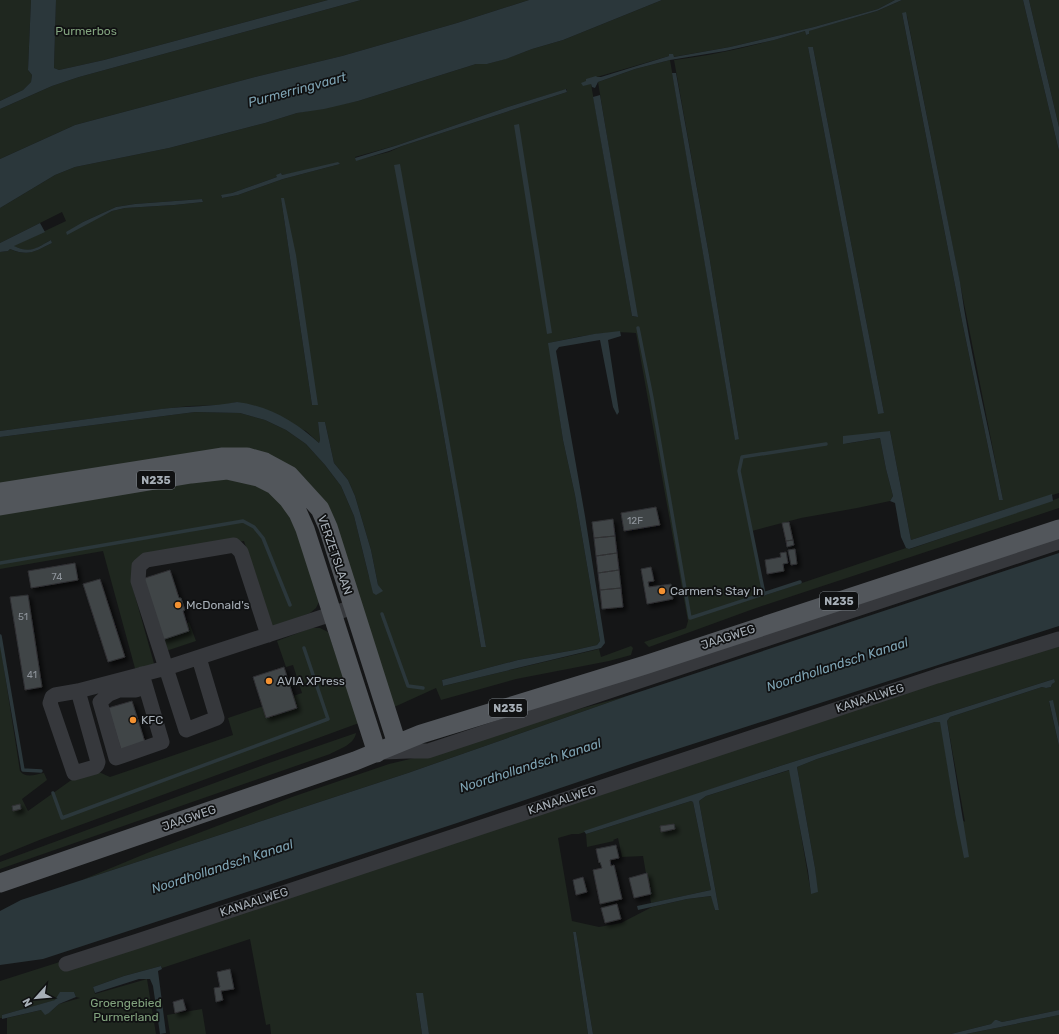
<svg xmlns="http://www.w3.org/2000/svg" width="1059" height="1034" font-family="Rubik,sans-serif">
<style>
.green{fill:#1f271f;fill-rule:evenodd}
.water{fill:#2b373b}
.lines{fill:none;stroke-linecap:round;stroke-linejoin:round}
.stream{stroke:#2b373b;stroke-width:3.5}
.building{fill:#414447;stroke:#2f3033;filter:url(#shadow)}
.minor{stroke:#36383c;stroke-width:15}
.major{stroke:#52565b;stroke-width:19}
.poi-dot{fill:#f39131;stroke:#101112;stroke-width:1.5}
.labels{text-anchor:middle;stroke-width:3.5;stroke-linejoin:round;paint-order:stroke}
.number-label{font-size:10px;fill:#8e949b}
.shield{fill:#101112;stroke:#7a8086;stroke-width:1}
.shield-label{font-size:11px;font-weight:bold;fill:#a7afb7}
.park-label{font-size:12px;fill:#82a37e;stroke:#101112}
.street-label{font-size:12px;fill:#a7afb7;stroke:#101112}
.poi-label{font-size:12px;fill:#a7afb7;stroke:#101112;text-anchor:start}
.water-label{font-size:13px;font-style:italic;fill:#7ea3b3;stroke:#101112}
</style>
<defs>
<filter id="shadow"><feDropShadow dx="3.5" dy="3.5" stdDeviation="2" flood-color="#0009"/></filter>
</defs>
<rect width="100%" height="100%" fill="#151617"/>
<path class="green" d="M0,0h31l-3,70 4,5 -1,7 -8,8 -23,11z
M56,0h272l-224,60 -45,10 -5,-2z
M361,0h168l-72,23 -115,33 -87,21 -180,48 -75,34v-50l52,-23 27,-9z
M662,0h233l-17,9 -64,18 -84,20 -57,10 -4,-3v2l-72,21 -6,7 41,232 5,1 -39,-235 37,-13 35,-9 65,379h4l-30,-184 -35,-195c44,-5 88,-16 131,-29l1,4 3,-1 -1,-3 69,-20 25,-11h121l36,151v342l-59,18 -89,29 -21,-109 -46,13 36,-6 6,31 7,27 -3,5 -33,7 -56,10 -49,13 11,65 143,-48 4,1 149,-51v10l-303,100 -107,39 -5,-5 42,-14 2,-7 -52,-288c-30,-3 -58,4 -87,10l14,97 12,55 25,146 -3,4 -22,5 -57,10 -76,20 1,6 156,-37 2,8 30,-11 2,2 -2,7 -22,6 -93,18 -75,21 -5,-12 -44,20 -32,-96 -67,-140 -293,13v-48l195,-25 45,1 25,7 21,10 20,14 19,21 16,21 13,30 15,61 9,8 -7,-35 -16,-54 -7,-16 -14,-17 -9,-41h-7l2,18 -1,3 -13,-12 -69,-29 -14,3 -33,1 -28,3 -162,22v-179l8,-1 2,-2c19,8 25,2 42,-6l-1,-3c-16,9 -20,14 -38,6l53,-25 -4,-9 -62,31v-35l55,-33 20,-8 94,-19 96,-25 32,-10 61,-12 118,-37h11l18,-5 27,-10 31,-9zM902,13l5,3 96,484h-4l-37,-179zM808,47h5l71,366h-6zM567,89v3l-165,54 -13,6 -32,8 -2,-3 43,-12 113,-39zM340,164l-57,15 -45,16 -16,3 -1,-2 11,-3 45,-16 4,-4 1,2zM281,198l36,207h-5zM202,199l1,3 -29,3 -49,3 -13,3 -46,22 17,-11 33,-15 19,-3zM438,384l48,263h-5l-45,-256z
M1029,0h30v127z
M226,475l35,9 27,22 32,94 -4,8 -6,5 -39,15 -27,-87 -109,21 -3,23 23,82 -19,5 -33,-121 -103,18v-59z
M189,622l7,19 -30,10 -6,-19z
M311,628h9l8,4 31,91 -317,116 -42,17v-213l20,128c6,8 16,3 24,2l3,7 -25,19 6,12 42,-30 20,-13 20,9 123,-42 -5,-17 74,-25 -9,-28 -7,2 -9,-26z
M1059,644v83l-6,-26 -4,1 10,44v264l-57,12 -5,-2 -6,4 -40,10h-358l-17,-102h-3l15,102h-159l-7,-41 -6,1 6,40h-151l-1,-10 -4,1 -16,-86 -88,29 -1,-2 -37,10 -31,11 2,7 52,-15 9,55h-149v-16l34,-8 8,3 10,-9 21,-6 -4,-1 -2,-5 -18,8 -54,15v3h-2v-37zM1054,679l-3,8 -5,1 -4,-1 -92,30 -3,4 18,101 -10,-9 -14,-91h-6l-118,37 -20,8 18,101 2,24 -6,1 -21,-123 -84,26 -7,5 20,109h-4l-3,-14 -25,3 -35,8 -31,16 -22,4 -27,-6 -14,-83 14,-4h7l201,-68z
M627,696l-219,77 -326,107 70,-29 140,-54 97,-33 38,-9 72,-24z
M356,733c-2,12 -17,16 -26,21l-330,115v-7l269,-99z
M691,801l2,1 18,88 -60,13 -8,-47 -21,1 -4,-19 -5,2 1,1 -27,6 -1,-13z
M202,1009l4,25h-36l-3,-19z
M1059,1015v19h-93z"/>
<path class="water" d="M31,0h25l-2,68 5,2 45,-10 224,-60h33l-282,77 -27,9 -52,23v-8l23,-11 8,-8 1,-7 -4,-5z
M529,0h133l-99,40 -31,9 -26,10 -19,5h-11l-118,37 -34,8 -27,4 -32,10 -96,25 -94,19 -20,8 -55,33v-49l75,-34 180,-48 87,-21 115,-33z
M895,0h7l-25,11 -68,20v3l-3,1 -1,-4 -31,9 -49,11 -55,9 -35,9 -37,13 -3,6 -3,-1 -1,-3 -8,2 -2,-3 5,-2v-2l10,-3 1,1h4l68,-21v-2h4l1,3 56,-10 84,-20 64,-18z
M1023,0h6l30,127v24z
M906,12l54,270c10,73 29,145 43,218h-4l-37,-179 -60,-308z
M808,47h5l71,366 -6,1z
M672,73h4l33,182 30,184 -4,1z
M566,89l1,3 -165,54 -13,5 -33,10 -1,-3 43,-13 113,-39z
M600,95l38,222 -6,-1 -39,-219z
M519,124l33,209 -5,1 -33,-209z
M338,162l2,2 -57,15 -45,16 -16,3 -1,-3 11,-2 45,-16 -1,-2 5,-2 1,2z
M400,164l86,483h-5l-45,-256 -42,-226z
M281,198h3l12,57 22,150h-6z
M202,199l1,3 -29,3 -49,3 -13,3 -45,24 -1,-3 17,-10 33,-15 19,-3z
M40,223l5,9 -31,14c17,8 22,2 37,-6l1,3c-17,8 -22,14 -42,6l-2,2 -8,1v-9z
M620,331l1,5 -13,4 11,72 -2,3 -4,-8 -13,-67 -41,7 -3,4 29,165 20,127 -4,5 -158,38 -1,-6 76,-20 57,-10 22,-5 3,-4 -25,-146 -12,-55 -15,-97 46,-9z
M237,402c32,4 59,20 82,41l1,-3 -2,-18h7l9,41 14,17 7,16 16,54 7,35 5,6 -7,4 -3,-2 -19,-77 -13,-30 -16,-21 -19,-21 -20,-14 -21,-10 -25,-7 -45,-1 -195,25v-6c54,-7 107,-15 161,-22 26,-3 52,-2 76,-7z
M890,431l21,109 141,-46 1,7 -144,48 -3,-1 -5,-11 -6,-34 -5,-2 3,-5 -7,-27 -6,-31 -37,6v-8z
M1059,553v73l-425,137 -177,60 -414,136 -43,6v-54l21,-11 387,-127 219,-77z
M1054,679l1,3 -3,2 -1,3 -5,1 -4,-1 -92,30 -3,4 22,136 -5,1 -9,-45 -15,-91h-5l-118,37 -20,8 18,101 3,24 -7,2 -3,-23 -19,-101 -83,26 -7,5 20,109h-4l-4,-14 -24,3 -49,11 -1,-4 74,-16 -18,-88 -2,-1 -105,33 -2,-3 196,-65z
M1053,700l6,27v19l-10,-45z
M573,932h3l17,102h-5z
M161,966l1,3 -4,2 8,62 -6,1 -7,-48 -3,-7h-11l-44,14 -2,-6 31,-11z
M60,992h14l2,5 -17,7 -10,9 -4,2 -4,-5 -39,9v-4l53,-15z
M416,993h7l6,41h-7z
M1059,1010v5l-93,19h-15l40,-10 4,-4h2l5,2z"/>
<g class="lines">
<path class="stream" d="M638,328l14,70 38,220 110,-36
M0,563l243,-42 11,6 9,11 27,67
M764,594l-25,-123 3,-14 84,-13
M382,614l26,72 15,2
M0,636l23,134 18,1
M53,793l9,25 266,-99 -24,-71"/>
</g>
<path class="building" d="M656,507l4,18 -36,6 -3,-18z
M613,519l2,17 -21,2 -2,-16z
M789,522l4,18 -7,1 -4,-18z
M615,536l2,17 -21,3 -2,-18z
M793,540l1,5 -7,2 -1,-6z
M795,549l2,15 -6,1 -3,-15z
M786,552l2,11 -5,1 1,7 -17,3 -2,-14 16,-3 -1,-4z
M617,553l2,17 -21,3 -2,-17z
M75,563l3,17 -47,8 -3,-17z
M651,567l3,14 -6,1 1,5 22,-3 2,15 -26,5 -6,-35z
M170,570l9,28h2l4,12 -2,1 6,20 -27,9 -20,-61z
M619,570l2,18 -21,2 -2,-17z
M100,579l25,78 -17,5 -25,-78z
M621,588l2,19 -21,2 -2,-19z
M28,595l14,92 -17,3 -15,-93z
M284,667l13,41 -31,10 -13,-41z
M132,701l13,41 -24,8 -13,-42z
M20,804l1,5 -8,2 -1,-5z
M674,824l1,5 -14,3 -1,-6z
M616,845l3,13 -9,2 1,6 3,-1 8,34 -22,5 -7,-34 9,-2 -2,-6 -1,1 -3,-14z
M647,873l4,21 -17,4 -5,-20z
M583,877l4,15 -11,3 -3,-15z
M617,904l4,15 -16,4 -4,-15z
M230,969l4,20 -13,2 2,9 -7,2 -2,-14 6,-1 -3,-15z
M183,999l3,11 -11,3 -2,-11z"/>
<g class="lines">
<path class="minor" d="M199,658l18,60 -31,12 -48,-149 1,-15 7,-6 88,-15 7,7 27,83
M142,674l20,68 -46,16 -16,-56 9,-8 10,-4h17l9,-3
M78,691l20,71 -1,3 -2,2 -21,6 -24,-70 2,-6 3,-2 23,-4 88,-23 187,-61
M384,752l24,-1h20l631,-209
M66,964l72,-23 799,-265 122,-37"/>
<path class="major" d="M0,492l223,-35h24l18,5 24,13 31,34 8,18 69,217
M0,506l191,-32 36,-4 31,7 16,8 14,14 10,14 7,16 72,224
M0,883l355,-122 66,-27 224,-69 414,-136"/>
</g>
<g class="poi-dot">
<circle cx="662" cy="591" r="4"/>
<circle cx="178" cy="605" r="4"/>
<circle cx="269" cy="681" r="4"/>
<circle cx="133" cy="720" r="4"/>
</g>
<g class="labels">
<g class="number-label">
<text x="635" y="524">12F</text>
<text x="57" y="580">74</text>
<text x="23" y="620">51</text>
<text x="32" y="678">41</text>
</g>
<g class="shield">
<rect x="137" y="471" width="38" height="18" rx="3"/>
<rect x="820" y="592" width="38" height="18" rx="3"/>
<rect x="489" y="699" width="38" height="18" rx="3"/>
</g>
<g class="shield-label">
<text x="156" y="484">N235</text>
<text x="839" y="605">N235</text>
<text x="508" y="712">N235</text>
</g>
<g class="park-label">
<text x="86" y="35">Purmerbos</text>
<text x="126" y="1007">Groengebied<tspan x="126" dy="14">Purmerland</tspan></text>
</g>
<g class="street-label">
<text transform="translate(335 555) rotate(71)" y="4">VERZETSLAAN</text>
<text transform="translate(728 637) rotate(-18)" y="4">JAAGWEG</text>
<text transform="translate(870 698) rotate(-18)" y="4">KANAALWEG</text>
<text transform="translate(562 800) rotate(-18)" y="4">KANAALWEG</text>
<text transform="translate(189 818) rotate(-19)" y="4">JAAGWEG</text>
<text transform="translate(254 902) rotate(-18)" y="4">KANAALWEG</text>
</g>
<g class="poi-label">
<text x="670" y="595">Carmen's Stay In</text>
<text x="186" y="609">McDonald's</text>
<text x="277" y="685">AVIA XPress</text>
<text x="141" y="724">KFC</text>
</g>
<g class="water-label">
<text transform="translate(297 89) rotate(-15)" y="5">Purmerringvaart</text>
<text transform="translate(837 664) rotate(-18)" y="5">Noordhollandsch Kanaal</text>
<text transform="translate(530 765) rotate(-18)" y="5">Noordhollandsch Kanaal</text>
<text transform="translate(222 866) rotate(-18)" y="5">Noordhollandsch Kanaal</text>
</g>
</g>
<g transform="translate(36 998) rotate(243)" stroke="#101112" stroke-width="3" paint-order="stroke">
<path d="M0-3L7 15L0 10L-7 15Z" fill="#a7afb7"/>
<text y="-6" font-size="11" font-weight="bold" text-anchor="middle" fill="#a7afb7">N</text>
</g>
</svg>
